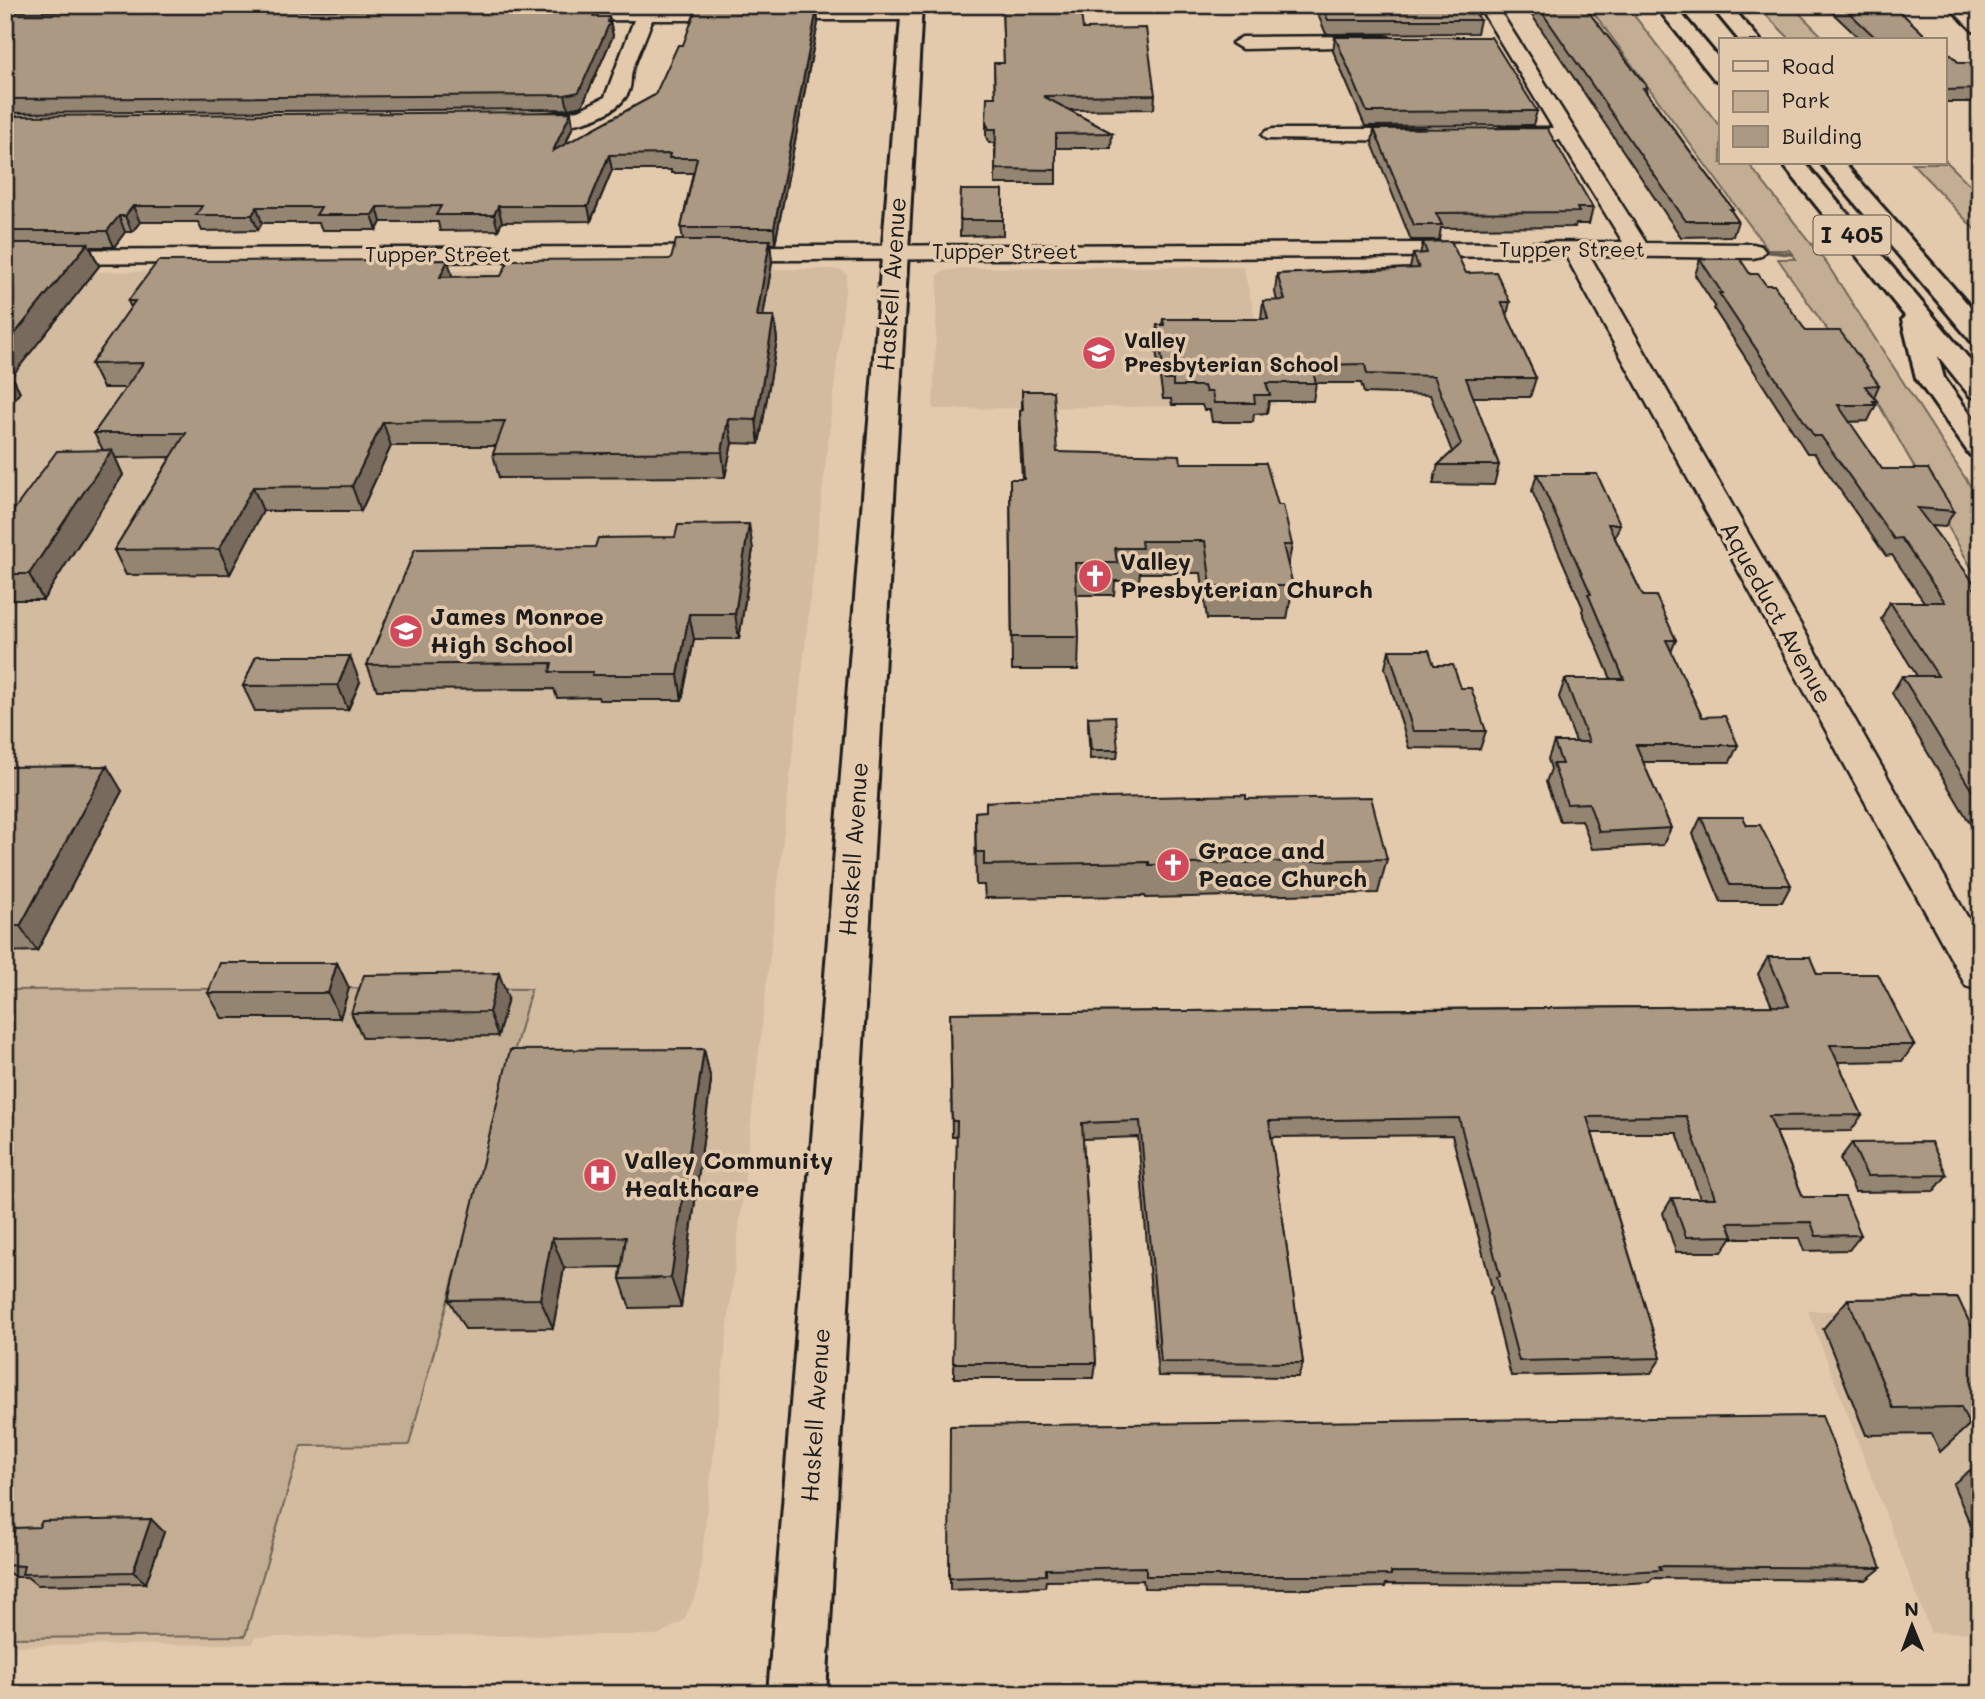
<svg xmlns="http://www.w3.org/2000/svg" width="1985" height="1699" font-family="Mali,sans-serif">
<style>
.built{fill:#d3bba0}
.green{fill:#c3ae94;stroke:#706558;stroke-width:2}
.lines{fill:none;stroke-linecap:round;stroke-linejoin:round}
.stream{fill:#665d51;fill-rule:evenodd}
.minor-casing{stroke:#1c1c1c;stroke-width:5}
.major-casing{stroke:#1c1c1c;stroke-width:6}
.highway-casing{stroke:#1c1c1c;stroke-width:6}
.minor{fill:#e4caac;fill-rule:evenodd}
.major{fill:#e4caac;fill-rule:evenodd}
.highway{fill:#e4caac;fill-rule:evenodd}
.wall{fill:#948472;stroke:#1c1c1c;stroke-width:2}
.shaded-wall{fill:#786b5c;stroke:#1c1c1c;stroke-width:2}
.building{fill:#ac9984;stroke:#1c1c1c;stroke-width:2}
.labels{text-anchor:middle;stroke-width:7;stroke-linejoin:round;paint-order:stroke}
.far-street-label{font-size:21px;fill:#1c1c1c;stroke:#e4caac}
.far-poi-label{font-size:21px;font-weight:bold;fill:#1c1c1c;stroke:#e4caac;text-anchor:start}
.shield{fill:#e4caac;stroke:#585047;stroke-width:2}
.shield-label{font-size:23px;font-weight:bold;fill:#1c1c1c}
.street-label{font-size:24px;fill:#1c1c1c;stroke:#e4caac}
.poi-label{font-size:24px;font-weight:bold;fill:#1c1c1c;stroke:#e4caac;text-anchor:start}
</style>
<rect width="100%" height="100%" fill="#e4caac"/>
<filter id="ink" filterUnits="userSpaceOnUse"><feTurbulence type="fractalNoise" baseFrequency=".0143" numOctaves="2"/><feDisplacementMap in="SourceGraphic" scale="14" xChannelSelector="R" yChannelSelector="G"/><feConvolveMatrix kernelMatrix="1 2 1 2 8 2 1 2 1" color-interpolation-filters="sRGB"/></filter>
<g filter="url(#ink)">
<path class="built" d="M1243,266l33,139 -343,4 5,-134 3,-3 18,-4z
M834,269l9,2 4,4 -149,1315 -14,30 -26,15 -403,2 -2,7 -248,2v-1374z
M1980,1310v322l-49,1 -123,-322z"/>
<path class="green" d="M1588,5h38l95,123v35h27l79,101 153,237v82l-102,-180 -100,-144h18l-7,-9h-21z
M1756,5h35l35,35h-35z
M1945,160l35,35v40l-68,-72h33z
M349,988l182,1 -122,456 -108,1 -56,190 -240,2v-648z"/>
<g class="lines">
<path class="stream" d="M1753,249l39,3 3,2 -3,2 -41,-4v-2z"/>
<g class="minor-casing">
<path id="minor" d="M640,5h18l-1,4 254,-1 9,6 -9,6h-259c-6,17 -14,34 -20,51 -2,7 0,15 -4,22 -16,31 -83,40 -114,32l-3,-4 3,-4 65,-7 26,-13 29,-77 -86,1 -7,-2 -2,-4 2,-4 97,-2z
M1478,5h18l150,238 107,1 8,2 4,5 -4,5 -8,2 -163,-2 390,683v51l-14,-4 -400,-730 -1561,8v-14l1618,-8 -63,-102h-58l-7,-2 -4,-4 4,-4 7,-2h51z
M1947,5h20l13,12v16l-7,-2z
M1383,36l7,2 3,4 -3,4 -148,3 -10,-6 10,-6z
M1273,129h150l7,2 4,4 -4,4 -7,2 -157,-2 -4,-4 4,-4z"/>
</g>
<g class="major-casing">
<path id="major" d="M902,5h20l-96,1689h-58z"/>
</g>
<g class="highway-casing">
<path id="highway" d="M1655,5h19l47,56v20l-7,-2z
M1710,5h20l30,35h-21z
M1782,163h23l175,209v26l-10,-2 -32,-40 6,22 36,50v30l-10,-3 -54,-77 -14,-58 3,-4z
M1821,163h23l136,155v25l-9,-2z"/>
</g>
<use href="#minor" class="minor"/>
<use href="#major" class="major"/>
<use href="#highway" class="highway"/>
</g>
<path class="wall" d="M5,5h602v1l-602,2z
M703,5h118l-117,1z
M1002,5l81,24 72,66 -1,14 -85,1 43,23 -1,15h-55v36h-61v-41h-6l-3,-6v-15l9,-25 -1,-34h10z
M1314,5h157l9,15 -3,13 -151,1z
M1525,5h58l64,82 -1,4 87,118 -1,3 6,9 -5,15 -52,1z
M1824,5h69l37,35h-69z
M597,9l1,8h11l4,19 -31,70 -14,3 -563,4v-101z
M817,9l1,14 -43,221h-5l2,19 -9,53h11l3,24 -18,104 -27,-1 -7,34 -226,1 -6,-24 3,-8h-105l-30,65h-98l-33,63 -104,1 -12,-25 57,-93 -56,1 8,17 -80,125h-35l-3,-6v-72l98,-72 -9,-17 32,-45h-23l-12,-24 40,-56 -3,-7 324,-24 49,-1 170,-17 12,-19 -2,-12 12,-55h-22v-3h-59l-21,51 -89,1 -4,8 -58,1 -2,-9h-57l-4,8h-55l-3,-7h-57l-4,7 -56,1 -4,-9h-58l-8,10h-7l-11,15h-24l9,19 -87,110 8,16 -15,20v-296l568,10 -7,18 89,-49 28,-50z
M1335,37l202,74 -4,14 -168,1 -32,-75z
M1945,51l14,12 21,1v38h-35z
M1374,129l219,79 -4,16h-13l-1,3 -134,1 -2,12h-28l-39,-97z
M961,190l42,30v15l-43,1z
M1423,242l43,31 44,29 -3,13 29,63 -6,19h-57l26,68 -5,20 -61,-1 5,-19 14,-13 -22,-57 -66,-2 -3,-10h-45l-3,18h-44l-2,12 -13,1 -1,8h-41l-2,-12h-6l-2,-5h-30l-1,-6h-8l-8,-56 2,-18h5l1,-6h98l2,-18h14l-2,-9 2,-18 133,-6 3,-14h7z
M1700,259l50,15 16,11 40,46 73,54 -5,12 3,4 -1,4 -8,16 -19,1 33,47 72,42 -9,16 -14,-1 47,62 -2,3 4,5v244l-88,-147 10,-17h15l-36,-57 9,-17h34l-32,-47 -6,1 -72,-103h-7l-93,-144 1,-3 -20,-31z
M1022,391l35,61 124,11 97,42 14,40 -4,21 5,20 -6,33h-80l-6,-46h-61l-1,8h-24l-1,14h-37l2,42 -1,33h-66l-2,-191h12l-2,-38v-31h2z
M1537,474l83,50 -5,14 28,58 33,44 -5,12 31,65 36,28 -8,17h-87l28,66 -8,17 -71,4 -10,-29 -22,1 -14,-39 5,-13 -3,-10 6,-17h22l-17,-45 6,-18h46l-29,-68 1,-3 -51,-117z
M753,549l-14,90h-45l-12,61h-83l-1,-3 -41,1 -3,-9 -177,1 -10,-25z
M1389,650l45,15 52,66 -6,18 -71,-1 -24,-80z
M360,682l-12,28 -93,1 -12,-25z
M1088,717l30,33 -1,8 -27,1 -2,-34z
M5,767l117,24 -85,160 -32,1z
M1246,799l141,60 -9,34 -232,5 -1,-2 -160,2 -1,-13h-8l-1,-73z
M1701,817l90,68 -9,17h-61l-28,-68z
M1768,957l49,17 97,71 -12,16 -65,1 25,53 -11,16 -75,1 27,65 58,38 -12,15 -45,1 -5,-13h-68l-9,14h-46l-13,-39 9,-15h28l-23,-65h-85l69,225 -10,15 -140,3 -21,-84 2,-4 -40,-153 -181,2 32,226 -5,14 -140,-1 -20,-239 -55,2 13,224 -2,15h-140l3,-241h-5l-2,-124 822,-7 -14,-32z
M337,963l12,25 -9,30h-118l-14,-25z
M508,998l-10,38 -135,2 -12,-25z
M704,1049l7,32 -30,226 -51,1 -10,-29 1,-12 -57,1 -11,60 -88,1 -16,-29z
M1852,1143l95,32 -13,16 -79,1 -15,-33z
M1958,1298l11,127 -29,27 -8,-18 -66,1 -43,-106 25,-30z
M950,1426l931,142 -15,12 -213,-2 -4,4 -53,3 -210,-1 -1,3 -77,2 -164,-1 -1,-8 -97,1 -1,6 -95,3z
M1980,1462v85l-27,-63z
M164,1532l-18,51 -109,2 -10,-8h-12l-10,-7v-19z"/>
<path class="shaded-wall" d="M817,9l1,14 -43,221 -1,-16z
M609,17l4,19 -31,70 -14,3 -3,-14z
M571,112l2,14 -17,40 -3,-15z
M609,155l3,15 -21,51 -3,-15z
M133,206l7,16 -8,10 -7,-16z
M498,206l4,16 -4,8 -4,-15z
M257,207l5,16 -4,7 -6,-15z
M377,207l4,15 -4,8 -5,-15z
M119,216l6,16 -11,15 -7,-16z
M770,240l2,23 -13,77 -2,-24z
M88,243l11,23 -87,110 8,16 -15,20v-66z
M448,260l6,23 -14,-6z
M774,316l3,24 -18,104 -3,-24z
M728,419l4,24 -7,34 -3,-25z
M383,422l8,24 -30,65 -9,-25z
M112,450l11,25 -80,125 -14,-26z
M253,487l10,24 -33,63 -11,-25z
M749,524l4,25 -14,90 -4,-25z
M689,614l5,25 -12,61 -4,-25z
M350,656l10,26 -12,28 -10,-25z
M107,766l15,25 -85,160 -17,-25z
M337,963l12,25 -9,30 -12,-25z
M499,973l9,25 -10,38 -9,-24z
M704,1049l7,32 -30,226 -10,-29z
M552,1238l12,30 -11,60 -13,-29z
M151,1519l13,13 -18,51 -13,-11z"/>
<path class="building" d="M1002,5h78l3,24 63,-1 9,67 -112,1 69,37 -56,1v36l-61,-1 1,-40h-7l-3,-7 1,-25h8l-1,-34h10z
M1322,5h149l9,15h-152z
M1537,5h46l64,82 -4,1 90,121h-3l8,12h-52z
M1841,5h52l37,35h-52z
M597,9l-4,8h16l-1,5h2l-31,70 -14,3 -560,4v-87z
M696,9h121l-43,219h-93l16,-70h-28l1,-4 -61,1 -21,51h-90l-4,9h-58l5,-9 -64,1 -5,8h-56l5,-8h-64l-5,8h-56l6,-9h-69l-8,10h-6l-12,15h-102v-5l9,-10h-9v-100l566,-4 -18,39 102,-56 23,-50h5z
M1335,37h156l46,74 -170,1z
M1945,51h2l12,12h19l2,1v25l-35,1z
M1547,128l46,80h-16l2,4 -143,1 6,12h-28l-40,-96z
M961,190h42v30h-43z
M676,240h94l-13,76h17l-18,104 -28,-1 -6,33 -229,2 12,-33 -122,1 -31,64 -99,1 -34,62 -105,1 72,-117h-92l49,-70 -52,1 44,-63h-7l30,-40 290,-1 -8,17 61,-1 8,-16 162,-1z
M1451,241l15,32 30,-1 14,30h-9l35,76h-70l33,87h-61l23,-21 -27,-68 -67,-2 -2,-10 -54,1 5,18h-50l4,12h-16l1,8h-41l-2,-11h-6l-2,-6h-31v-6h-8l-8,-55h7l-1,-6h105l-5,-18 22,-1 -8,-26 142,-6 -6,-14 14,-1 -4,-11z
M5,243h83l-83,103z
M1700,259h40l10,15h8l8,11h8l32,46h34l39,54 -14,1 12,15h-4l3,4h-38l44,64h46l26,42 -37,-3 61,80h-4l6,8v208l-78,-128h36l-48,-74h55l-44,-64 -7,1 -73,-103h-7l-95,-143h3z
M1022,391h31l4,61 123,3 1,8h85l12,42h5l9,40h-9l10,41h-82l-6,-45h-64l1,7h-27l2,15h-42l4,74h-67l-2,-158h14l-4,-69 3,-1z
M112,450l-83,124h-24v-15l5,-8 -5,1v-30l52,-71z
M1537,474h60l23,50h-12l35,72h13l20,44h-10l36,77 23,-1 13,29h-102l35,83 -72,4 -10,-29 -22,1 -14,-40h9l-8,-22h35l-24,-63h59l-36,-85h3z
M749,524l-14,90h-46l-11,61h-86l1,-3h-43l2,-9 -185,2 48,-116 180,-2 3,-9 77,-1 3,-12z
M1389,650h40l5,15h19l8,23h10l15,43h-73z
M256,656h94l-12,29 -95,1z
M1115,716l3,34h-27l-3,-33z
M107,766l-87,160h-15v-159z
M1246,795v4l125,-2 16,62 -238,6v-3l-165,3v-13h-8l-1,-40 11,-1v-9l26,-2z
M1701,817h42l4,8h13l31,60h-61z
M1768,957h42l7,17h61l36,71h-84l32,70 -93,1 34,81h42l16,38 -45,1 -5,-14 -83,1 5,13 -47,1 -14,-39h43l-29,-82 -99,1 74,241 -142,3 -22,-84 3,-1 -41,-158 -190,3 34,242 -142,-1 -21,-241 -58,2 14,240h-143l4,-242h-5l-2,-108 839,-7z
M220,963h117l-9,30h-120z
M499,973l-10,39 -138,1 13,-38z
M704,1049l-33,229 -51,1 6,-42 -74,1 -12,61 -91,1 61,-250z
M1931,1142l16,33 -80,1 -15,-33z
M1958,1298l22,47v63l-11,17 -8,-18 -68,1 -45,-109z
M1822,1416l59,152 -222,-2 2,4 -55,3 -215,-1v3l-78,1h-167v-9l-100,2v6l-97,3 1,-152z
M151,1519l-18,53 -111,2 2,-8 -19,-1v-14l10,-23 24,-1 3,-6z"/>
</g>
<defs>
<g id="school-disc" transform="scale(1.75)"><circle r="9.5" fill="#d1495b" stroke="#e4caac"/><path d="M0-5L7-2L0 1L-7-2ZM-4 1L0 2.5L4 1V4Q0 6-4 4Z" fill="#fff"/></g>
<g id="church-disc" transform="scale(1.75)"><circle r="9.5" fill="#d1495b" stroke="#e4caac"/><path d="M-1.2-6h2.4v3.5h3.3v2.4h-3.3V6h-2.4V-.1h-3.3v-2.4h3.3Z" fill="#fff"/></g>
<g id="hospital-disc" transform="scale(1.75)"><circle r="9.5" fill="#d1495b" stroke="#e4caac"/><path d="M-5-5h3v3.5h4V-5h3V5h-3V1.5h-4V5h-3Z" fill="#fff"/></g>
</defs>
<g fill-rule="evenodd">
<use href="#school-disc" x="1099" y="353"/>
<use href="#church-disc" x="1095" y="576"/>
<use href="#school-disc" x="406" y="631"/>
<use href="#church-disc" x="1173" y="865"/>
<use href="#hospital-disc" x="600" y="1175"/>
</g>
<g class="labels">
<g class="far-street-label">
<text x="1572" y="257">Tupper Street</text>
<text x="1005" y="259">Tupper Street</text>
<text x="438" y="262">Tupper Street</text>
</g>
<g class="far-poi-label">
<text x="1124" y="348">Valley<tspan x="1124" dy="24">Presbyterian School</tspan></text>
</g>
<rect class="shield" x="1813.5" y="215.5" width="77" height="39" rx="5"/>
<g class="shield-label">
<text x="1852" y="243">I 405</text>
</g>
<g class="street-label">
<text transform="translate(892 284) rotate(-86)" y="8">Haskell Avenue</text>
<text transform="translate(1776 613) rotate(61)" y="8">Aqueduct Avenue</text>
<text transform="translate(854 849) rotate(-86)" y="8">Haskell Avenue</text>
<text transform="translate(816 1415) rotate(-86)" y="8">Haskell Avenue</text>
</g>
<g class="poi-label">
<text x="1120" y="570">Valley<tspan x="1120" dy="28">Presbyterian Church</tspan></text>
<text x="430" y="625">James Monroe<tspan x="430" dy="28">High School</tspan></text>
<text x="1198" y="859">Grace and<tspan x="1198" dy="28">Peace Church</tspan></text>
<text x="624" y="1169">Valley Community<tspan x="624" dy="28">Healthcare</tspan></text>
</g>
</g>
<rect width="1985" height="1699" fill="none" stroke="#e4caac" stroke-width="28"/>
<rect x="14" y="14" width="1957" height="1671" fill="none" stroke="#1c1c1c" stroke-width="2.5" filter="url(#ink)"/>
<rect x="1719" y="38" width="228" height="126" fill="#e4caac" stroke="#948472" stroke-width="2"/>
<rect x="1733" y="61" width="35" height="10" fill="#e4caac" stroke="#948472" stroke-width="2"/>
<text x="1782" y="74" font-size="21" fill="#1c1c1c">Road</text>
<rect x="1733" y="91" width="35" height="21" fill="#c3ae94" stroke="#948472" stroke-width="2"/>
<text x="1782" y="108" font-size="21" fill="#1c1c1c">Park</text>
<rect x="1733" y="126" width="35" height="21" fill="#ac9984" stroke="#948472" stroke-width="2"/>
<text x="1782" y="144" font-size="21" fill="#1c1c1c">Building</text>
<g transform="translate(1912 1626) rotate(359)" stroke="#e4caac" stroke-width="5" paint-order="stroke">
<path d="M0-5L12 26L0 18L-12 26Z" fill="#1c1c1c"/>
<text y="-10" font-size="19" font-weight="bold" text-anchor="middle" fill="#1c1c1c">N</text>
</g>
</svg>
